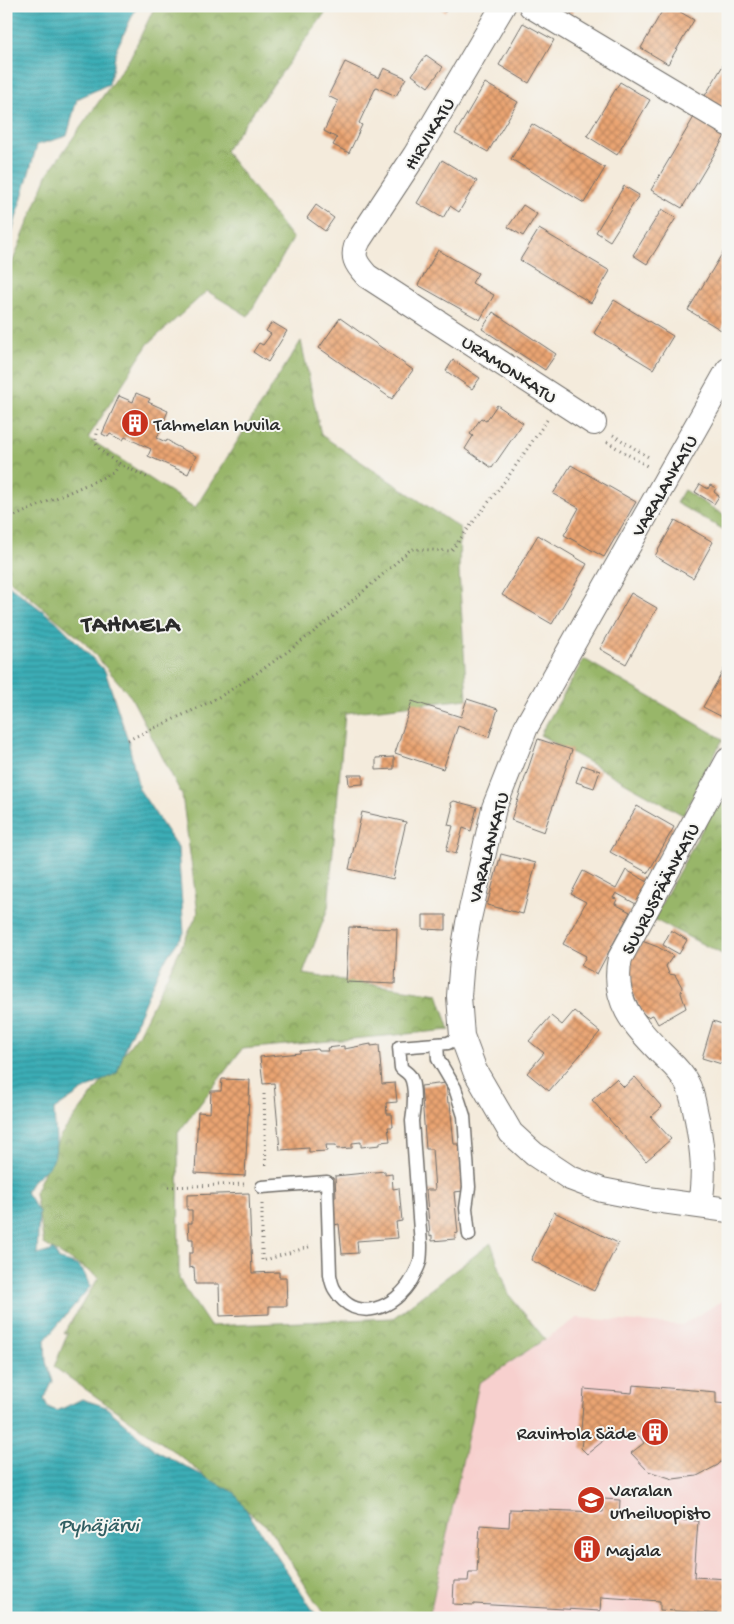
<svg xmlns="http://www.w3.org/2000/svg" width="734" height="1624" font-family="'Gochi Hand',sans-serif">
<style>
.built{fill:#f7d0ce}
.forest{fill:url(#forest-crowns);stroke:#62704a}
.water{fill:url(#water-rules);stroke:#336c70}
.building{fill:url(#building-cross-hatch)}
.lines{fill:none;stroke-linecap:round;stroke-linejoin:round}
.lane-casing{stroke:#716e69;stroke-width:15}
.street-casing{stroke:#716e69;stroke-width:26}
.path{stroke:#716e69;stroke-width:3;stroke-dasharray:1 4;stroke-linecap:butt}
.lane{stroke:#fff;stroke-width:12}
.street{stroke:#fff;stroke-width:24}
.labels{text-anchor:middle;stroke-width:4;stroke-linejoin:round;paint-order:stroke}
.street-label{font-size:19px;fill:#2b2b2b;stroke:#f6f6f2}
.poi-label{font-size:19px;fill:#2b2b2b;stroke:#f6f6f2;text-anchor:start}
.water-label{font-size:20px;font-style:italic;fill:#315f63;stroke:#f6f6f2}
.district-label{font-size:24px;font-weight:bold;letter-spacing:1px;fill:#2b2b2b;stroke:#f6f6f2}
</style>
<defs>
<pattern id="forest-crowns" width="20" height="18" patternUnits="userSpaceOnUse" patternTransform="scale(1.25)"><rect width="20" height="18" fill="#98b669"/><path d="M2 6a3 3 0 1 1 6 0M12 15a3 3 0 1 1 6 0" fill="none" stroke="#7c9457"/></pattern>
<pattern id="water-rules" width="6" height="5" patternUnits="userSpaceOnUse" patternTransform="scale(1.25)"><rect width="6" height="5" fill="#3badb6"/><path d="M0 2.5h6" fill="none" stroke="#328d94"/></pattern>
<pattern id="building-cross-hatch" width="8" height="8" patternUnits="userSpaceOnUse" patternTransform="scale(1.25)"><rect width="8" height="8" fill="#eaa472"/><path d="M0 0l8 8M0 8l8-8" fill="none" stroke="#be865e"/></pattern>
</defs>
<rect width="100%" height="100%" fill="#f6f6f2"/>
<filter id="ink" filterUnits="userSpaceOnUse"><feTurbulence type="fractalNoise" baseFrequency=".02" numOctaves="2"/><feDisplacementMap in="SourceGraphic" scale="10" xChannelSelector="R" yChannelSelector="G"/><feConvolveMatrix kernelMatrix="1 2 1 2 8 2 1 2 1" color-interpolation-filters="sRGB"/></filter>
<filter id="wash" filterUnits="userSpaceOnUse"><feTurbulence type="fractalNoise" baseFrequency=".0096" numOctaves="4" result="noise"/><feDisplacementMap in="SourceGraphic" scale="20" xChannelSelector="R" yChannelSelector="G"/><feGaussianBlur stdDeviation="1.12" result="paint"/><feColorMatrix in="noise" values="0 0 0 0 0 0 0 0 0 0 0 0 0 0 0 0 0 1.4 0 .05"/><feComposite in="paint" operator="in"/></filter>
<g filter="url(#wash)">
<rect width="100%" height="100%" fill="#f4ebdc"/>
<path class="built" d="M728,1297v321h-299l50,-235 98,-65 105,7z"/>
<path class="forest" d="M155,6h175l-105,145 68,88 -45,77 -41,-25 -59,53 -60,94 107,70 106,-167 20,94 139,93 -1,44 8,127 -122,14 -17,195 -25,66 135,20 12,36 -208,19 -64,84 1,146 31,47 183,-8 98,-75 18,52 36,44 -66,44 -50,235h-103l-57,-90 -93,-75 -122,-86 14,-34h-4l35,-56 -55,-33 -9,-51 25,-57 78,-101 60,-122 -16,-118 -51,-98 -46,-54 -79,-66v-299l42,-105 82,-115z
M684,490l44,28v14l-52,-29z
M584,659l139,80 -40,76 -143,-80z
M728,782v175l-75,-38z"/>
<path class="water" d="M6,6h131l-20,42 -8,36 -32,15 -10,37 -30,9 -31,108z
M6,583l50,38 49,50 23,69 11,49 39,59 6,85 -24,34 -33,76 -10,30 -35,18 -28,19c0,13 6,43 -3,54 -10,12 -17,11 -25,28l13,20 -2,43 17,-5 5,10c22,5 23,6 31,27l-45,53 1,22 7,19 -9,18 4,8 9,4 25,-12 24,8 49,43 80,43 83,125h-312z"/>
<g id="blocks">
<path class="building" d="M438,6h11l-4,6z
M558,6h18l-4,8z
M665,6h5l24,14 -26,44 -27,-16z
M523,23l31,17 -25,43 -30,-18z
M426,55l17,12 -15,20 -16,-12z
M728,57v56l-25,-14z
M345,62l34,16 5,-10 22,10 -10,18 -20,-9 -17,36 3,2 -13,28 -16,-8 4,-7 -13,-7 14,-30 -10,-5z
M620,82l30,18 -33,55 -30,-19z
M485,83l33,19 -30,50 -33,-18z
M694,117l31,19 -43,72 -31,-18z
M532,124l73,44 -21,35 -73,-44z
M442,160l35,21 -18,31 -9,-6 -7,12 -26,-15z
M624,186l15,9 -29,46 -14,-9z
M316,205l18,13 -9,13 -18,-13z
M523,205l14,9 -14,22 -15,-9z
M662,209l14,9 -29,46 -14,-9z
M539,229l71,42 -19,32 -71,-43z
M728,244v75l-7,11 -33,-20z
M438,250l40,23 -6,10 22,12 -14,25 -62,-35z
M614,300l59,36 -20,33 -59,-36z
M493,312l63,42 -11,16 -63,-41z
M340,318l73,52 -21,29 -73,-51z
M272,322l15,9 -19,31 -15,-10 6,-9 4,2 8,-11 -5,-3z
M453,360l27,18 -8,11 -26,-18z
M136,393l14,6 -2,3 20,9 -11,27 9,4 1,-2 5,3v1l24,12 -8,18 -40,-18 3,-7 -26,-12 -2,3 -13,-6 -2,3 -6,-3 17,-38 14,6z
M497,405l26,18 -31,45 -27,-19 8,-13 -3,-2 11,-16 5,3z
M571,465l65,37 -32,55 -40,-22 15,-27 -26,-14z
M700,484l8,5 2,-4 6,3 -2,4 5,4 -5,8 -19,-12z
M675,520l38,22 -20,36 -38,-22z
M538,535l49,29 -35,60 -50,-29z
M631,593l26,15 -31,56 -26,-15z
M728,662v58l-25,-13z
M467,699l31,10 -9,28 -31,-11 -15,43 -48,-16 17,-52 49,16z
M538,739l34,11 -28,82 -33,-12z
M394,757v12l-18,1v-12z
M582,765l18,6 -6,17 -18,-6z
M348,775h15v9l-14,1z
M454,801l23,6 -6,24 -8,-3 -7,26 -10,-3 7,-25 -5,-1 4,-16 -1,-6z
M637,806l37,21 -26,46 -38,-21z
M362,812l44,10 -13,57 -44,-10z
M501,854l35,9 -13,51 -36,-9z
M626,870l22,12 -12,22 -20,-11 -3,5 4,1 -2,5 15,8 -33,62 -16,-8 5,-10 -23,-12 23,-42 -15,-8 12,-23 33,18z
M423,915h23v15l-23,-1z
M349,927l48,2 -2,55 -49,-2z
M671,930l16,10 -8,14 -16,-9z
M642,941l16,6 15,9 -7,10 3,8 6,1 7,12 -1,6 5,15 -28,16 -5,-9 -6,2 -6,-6 -12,-26 -1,-23z
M574,1011l26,21 -51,59 -22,-18 17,-20 -15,-12 22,-25 11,9z
M728,1017v49l-26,-8 11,-37 12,4z
M371,1044v2l8,-1 3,39 13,-1 2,19 -11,1 1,11h5l1,13h-5l2,14 -10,1v3l-19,2v-5l-9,1v5l-15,1 -1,-4h-10l1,6 -18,1v-4l-29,2 -6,-67 -11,1 -3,-27 40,-4v-2l18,-2 1,2h9l-1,-3 17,-2v3z
M635,1077l27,30 -11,10 20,22 -25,22 -54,-61 24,-21 8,8z
M222,1079l28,1 -5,96 -50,-3 3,-61 12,1 1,-22h10z
M446,1083l2,20h2l4,41h5l4,47 -9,1 4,41 -3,1v5l-23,2v-6l-2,1 -4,-46h9l-3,-41h-6l-5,-63z
M385,1171v4l7,-1 1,15 6,-1 3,33 -6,1 2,16 -41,3 1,12 -16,1 -3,-30 -5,1 -2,-28h4l-1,-21z
M249,1193l3,80 27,-1v5h7l1,29h-18v8l-49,2 -1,-32h-24l-1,-17 -5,1v-15h4v-14h-4l-1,-16h4v-13h-5v-15z
M554,1212l64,31 -24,48 -63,-31z
M633,1385l83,7v11l12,1v50l-10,11 -21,11 -24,3 -25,-8 -17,-18 13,-10 -5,-7 -36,-4 -1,10 -15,12 -6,-6 2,-16 -2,-1 3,-42 48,4z
M604,1499l16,1 -1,17 79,4 -4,56 34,2v39h-7v-4l-61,-4v-9l-59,-4 -1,14 -126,-7v1l-21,-1 1,-23h14l1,-9h8l3,-47 29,2 1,-18 93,3z"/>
</g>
</g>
<g filter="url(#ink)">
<use href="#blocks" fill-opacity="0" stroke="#716e69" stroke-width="1"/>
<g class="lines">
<g class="lane-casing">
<path id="lane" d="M437,1044l1,15 17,29 9,28 5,71 -3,21 3,27
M262,1187l65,-5 3,93c1,5 2,11 5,15 21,35 61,18 77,-11 3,-6 7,-12 8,-18 1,-5 1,-11 1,-16l-9,-124c2,-11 4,-35 -2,-45 -2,-3 -7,-6 -9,-8l-2,-21 49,-4 14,-7"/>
</g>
<g class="street-casing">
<path id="street" d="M503,6l-88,149 -56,85c-9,16 -3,24 8,36l227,147
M531,6l197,118
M728,370l-202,357 -32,81 -26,115 -6,36 -3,37 3,40 13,35 36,62 23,21 36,24 32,12 46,9 80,11
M700,1206c5,-35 3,-52 -3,-87 -3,-12 -4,-25 -10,-36 -6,-12 -16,-20 -25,-29 -28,-29 -51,-53 -42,-96l108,-198"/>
</g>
<path class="path" d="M98,429c-1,5 -3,11 -1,16 7,14 39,26 53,34
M613,435l37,23
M607,442l40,24
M6,520l107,-47 6,-10
M128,740c32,-15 66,-29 96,-46 68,-41 129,-92 187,-145l40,2 57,-74 39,-57
M264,1094l2,75
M168,1187l77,-3
M262,1204v57l50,-15"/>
<use href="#lane" class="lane"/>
<use href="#street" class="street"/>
</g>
</g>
<defs>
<g id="building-disc" transform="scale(1.4375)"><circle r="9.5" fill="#c8321e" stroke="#f6f6f2"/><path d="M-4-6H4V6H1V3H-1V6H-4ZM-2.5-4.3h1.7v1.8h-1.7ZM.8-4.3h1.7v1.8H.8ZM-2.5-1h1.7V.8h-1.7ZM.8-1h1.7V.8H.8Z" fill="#fff"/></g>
<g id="university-disc" transform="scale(1.4375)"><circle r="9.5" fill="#c8321e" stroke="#f6f6f2"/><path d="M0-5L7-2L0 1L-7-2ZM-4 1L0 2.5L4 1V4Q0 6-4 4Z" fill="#fff"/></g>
</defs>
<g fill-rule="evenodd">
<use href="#building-disc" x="135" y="423"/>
<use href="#building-disc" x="655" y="1432"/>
<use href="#university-disc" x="591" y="1500"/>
<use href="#building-disc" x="587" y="1549"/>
</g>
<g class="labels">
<g class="street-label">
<text transform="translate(428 133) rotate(-59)" y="7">HIRVIKATU</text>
<text transform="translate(510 368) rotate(33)" y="7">URAMONKATU</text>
<text transform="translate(663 485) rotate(-60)" y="7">VARALANKATU</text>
<text transform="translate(487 847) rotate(-75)" y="7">VARALANKATU</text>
<text transform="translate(659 888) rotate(-62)" y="7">SUURUSPÄÄNKATU</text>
</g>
<g class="poi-label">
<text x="154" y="430">Tahmelan huvila</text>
<text x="636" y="1439" text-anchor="end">Ravintola Säde</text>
<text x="610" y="1496">Varalan<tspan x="610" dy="22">urheiluopisto</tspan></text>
<text x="606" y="1556">Majala</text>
</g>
<g class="water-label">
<text x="99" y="1531">Pyhäjärvi</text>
</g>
<g class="district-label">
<text x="131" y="631">TAHMELA</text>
</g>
</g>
<rect width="734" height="1624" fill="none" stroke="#f6f6f2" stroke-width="25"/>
</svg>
